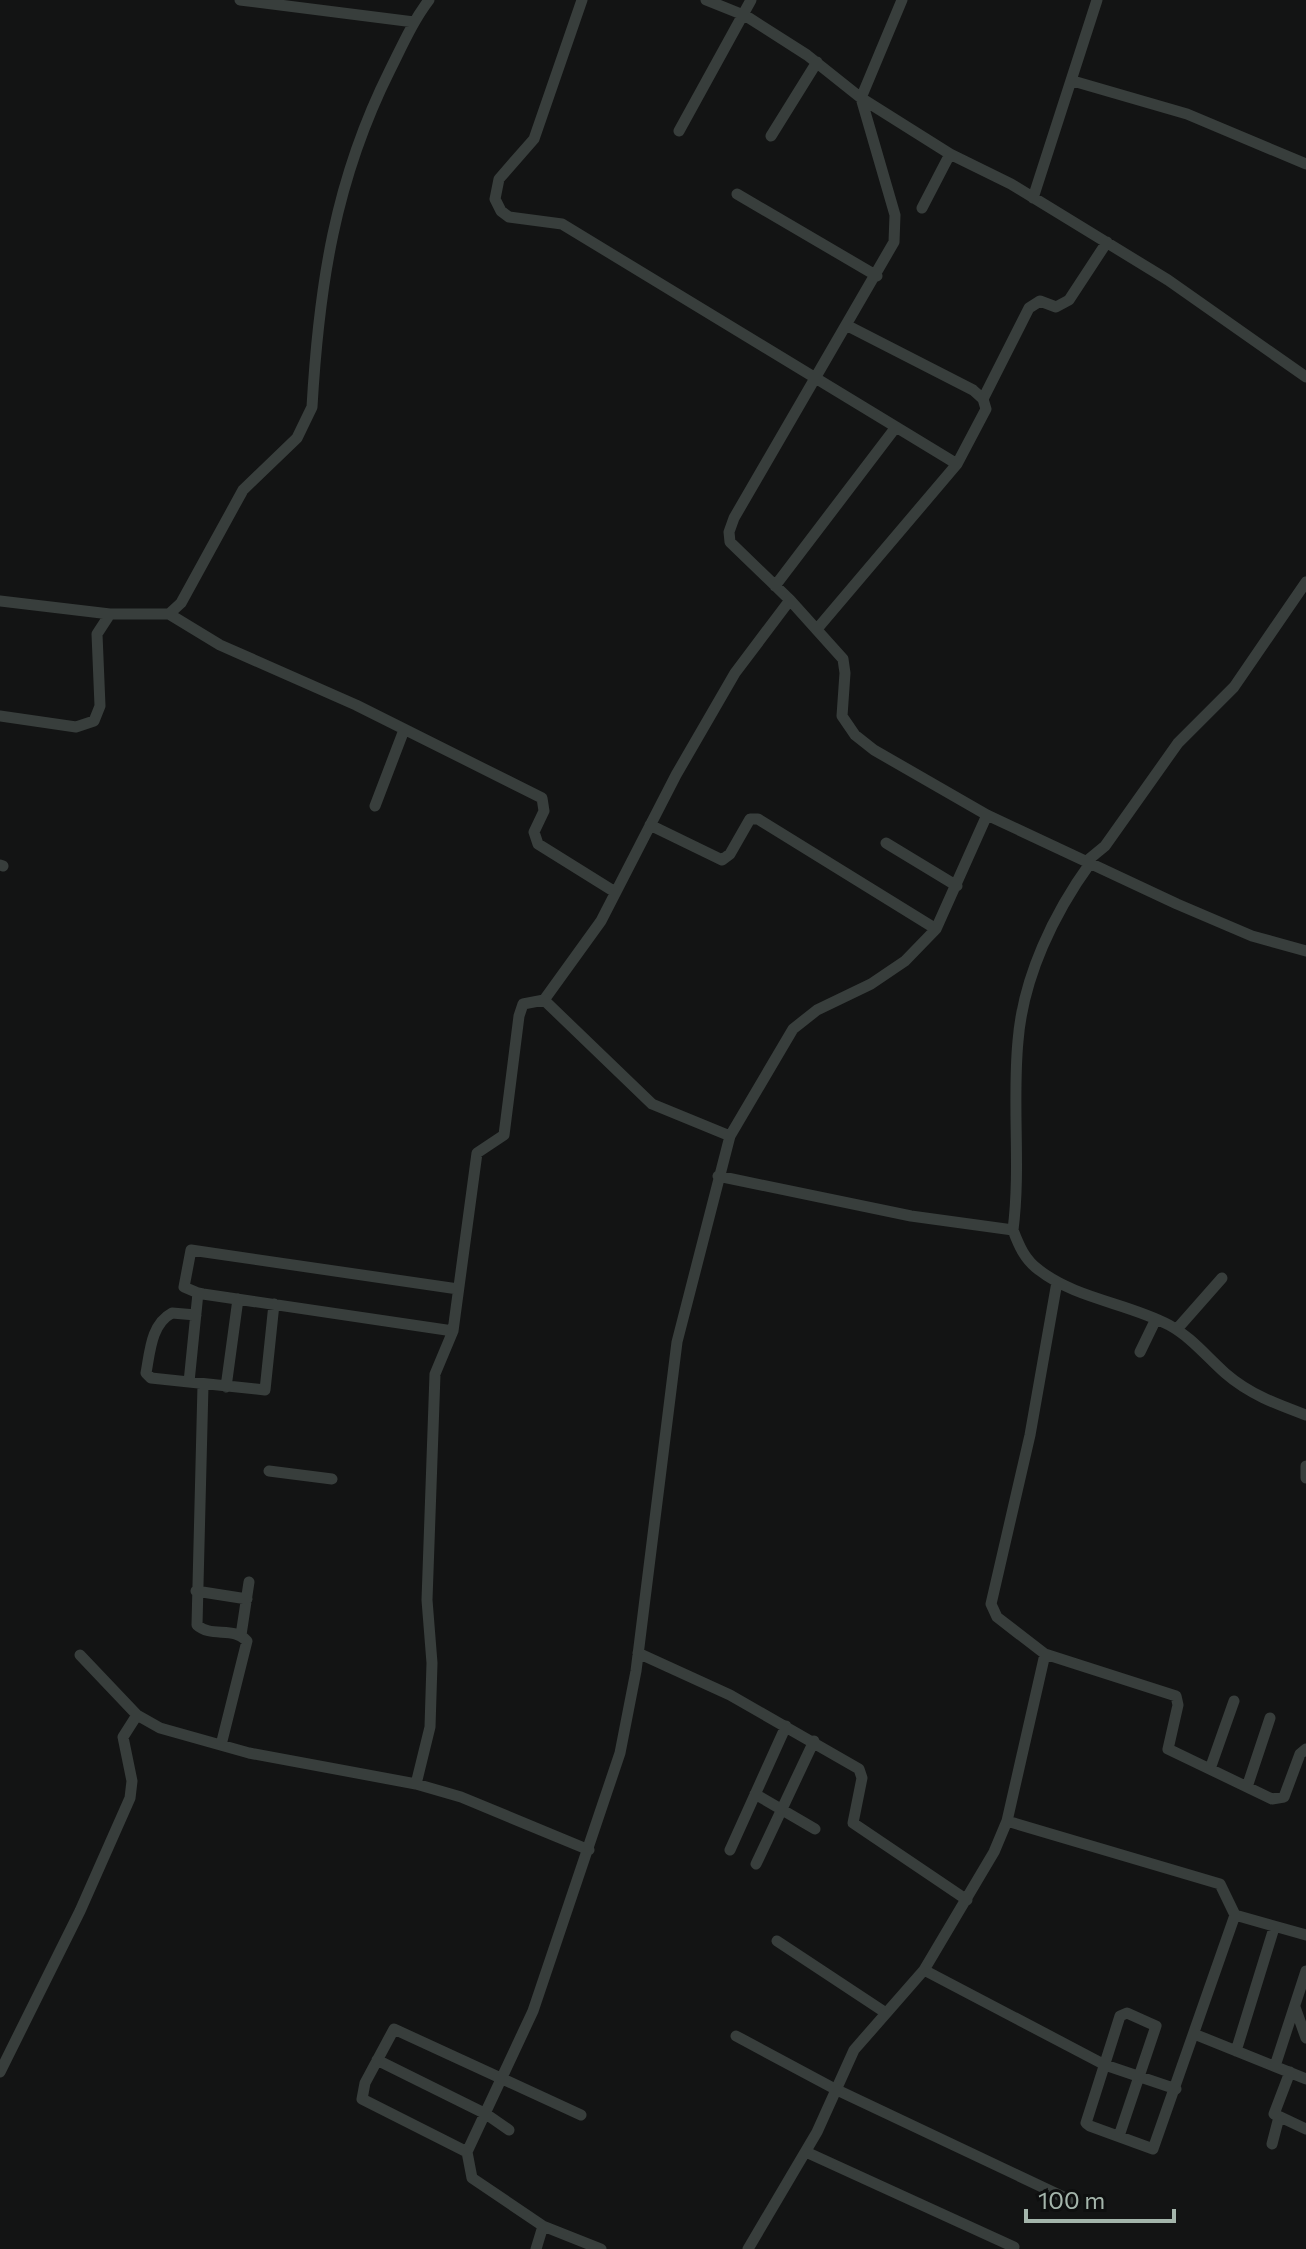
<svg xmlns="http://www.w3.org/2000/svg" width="1306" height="2249" font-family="Commissioner,sans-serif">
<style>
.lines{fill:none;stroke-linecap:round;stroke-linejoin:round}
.minor{stroke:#383e3c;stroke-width:11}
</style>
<rect width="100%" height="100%" fill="#131414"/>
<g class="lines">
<path class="minor" d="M240,0l174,22
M582,0l-48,139 -35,40 -4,20 6,12 8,6 53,7 395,240
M706,0l40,16 61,39 54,43 89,56 61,30 157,96 138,97
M902,0l-41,98 34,117 -1,27 -160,276 -5,14 1,10 60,58 53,59 2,14 -3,43 13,19 19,15 113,65 190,89 75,32 54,15
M1073,81l114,33 119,50
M679,131l72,-131
M771,136l46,-74
M737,194l140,82
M1033,198l64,-198
M922,208l28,-54
M983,399l46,-91 11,-7 16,6 13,-7 38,-58
M775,586l121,-159
M0,601l110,13h59l51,31 136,60 186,93 2,13 -10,21 4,12 77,48
M169,614l12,-11 62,-113 54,-52 15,-31c7,-122 23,-227 78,-337 12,-24 23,-49 39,-70
M817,629l140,-165 29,-55 -3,-10 -10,-9 -125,-64
M0,716l76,11 18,-6 6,-15 -3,-72 13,-20
M375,806l29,-76
M650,825l72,35 8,-6 20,-35h8l178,110
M886,843l71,43
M1088,860l17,-14 73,-103 56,-56 72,-105
M1091,862c-37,51 -68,115 -73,179 -6,62 3,126 -5,189 6,16 12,30 26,40 37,29 89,33 130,55 22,12 37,31 56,48 24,21 51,31 81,42
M0,865l3,1
M544,1000l-21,4 -4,12 -15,119 -27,18 -24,178 -18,43 -8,226 5,63 -2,64 -14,57 45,13 128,53
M730,1136l-78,-32 -108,-104 57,-79 75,-146 59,-102 55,-73
M718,1176l193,40 102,14
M198,1293l-14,-6 7,-37 267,39
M274,1304l-9,86 -76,-8 9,-89 5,1 250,37
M1177,1329l45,-51
M1140,1352l16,-33
M189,1382l-38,-4 -5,-5c4,-21 5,-49 26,-60l24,2
M203,1385l-6,240c14,13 37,1 50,16l-26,104
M226,1387l12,-88
M269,1471l63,8
M1306,1478v-12
M196,1591l51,8
M241,1635l8,-53
M638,1653l92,42 129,74 3,9 -9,45 114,77
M1045,1654l-48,-37 -6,-13 39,-169 27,-153
M80,1655l57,60 23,13 89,25 167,31
M1210,1769l24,-68
M1247,1787l23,-69
M755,1794l60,35
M1007,1821l213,63 15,31 71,20
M730,1850l56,-124
M756,1864l58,-123
M777,1941l109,72
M924,1970l181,95 71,24
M1295,2007l11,31
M1194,2034l112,45
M736,2036l99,53 239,113
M1236,2051l38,-123
M377,2060l109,54 23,16
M1275,2066l31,-95
M0,2072l80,-161 50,-113 2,-17 -9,-44 14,-22
M1290,2072l-16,42 32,15
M1119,2136l37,-110 -29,-13 -7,3 -34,107 4,3 63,23 82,-234
M1272,2144l7,-27
M467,2152l-105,-53 3,-16 29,-54 187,86
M806,2152l208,95
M543,2226l58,23
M536,2249l7,-23 -71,-48 -5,-26 66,-141 87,-258 16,-82 41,-329 53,-206 63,-107 24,-19 54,-26 34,-23 31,-32 51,-114
M748,2249l69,-117 37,-82 70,-80 70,-118 13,-31 38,-167 131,42 2,9 -10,44 104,50 12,-2 16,-43 6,-5"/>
</g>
<path d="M1026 2209v12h148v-12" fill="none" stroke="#a4b5ab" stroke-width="4"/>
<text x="1038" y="2209" font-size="24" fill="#a4b5ab" stroke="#0e0f0f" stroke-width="6" paint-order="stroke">100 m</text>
</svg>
